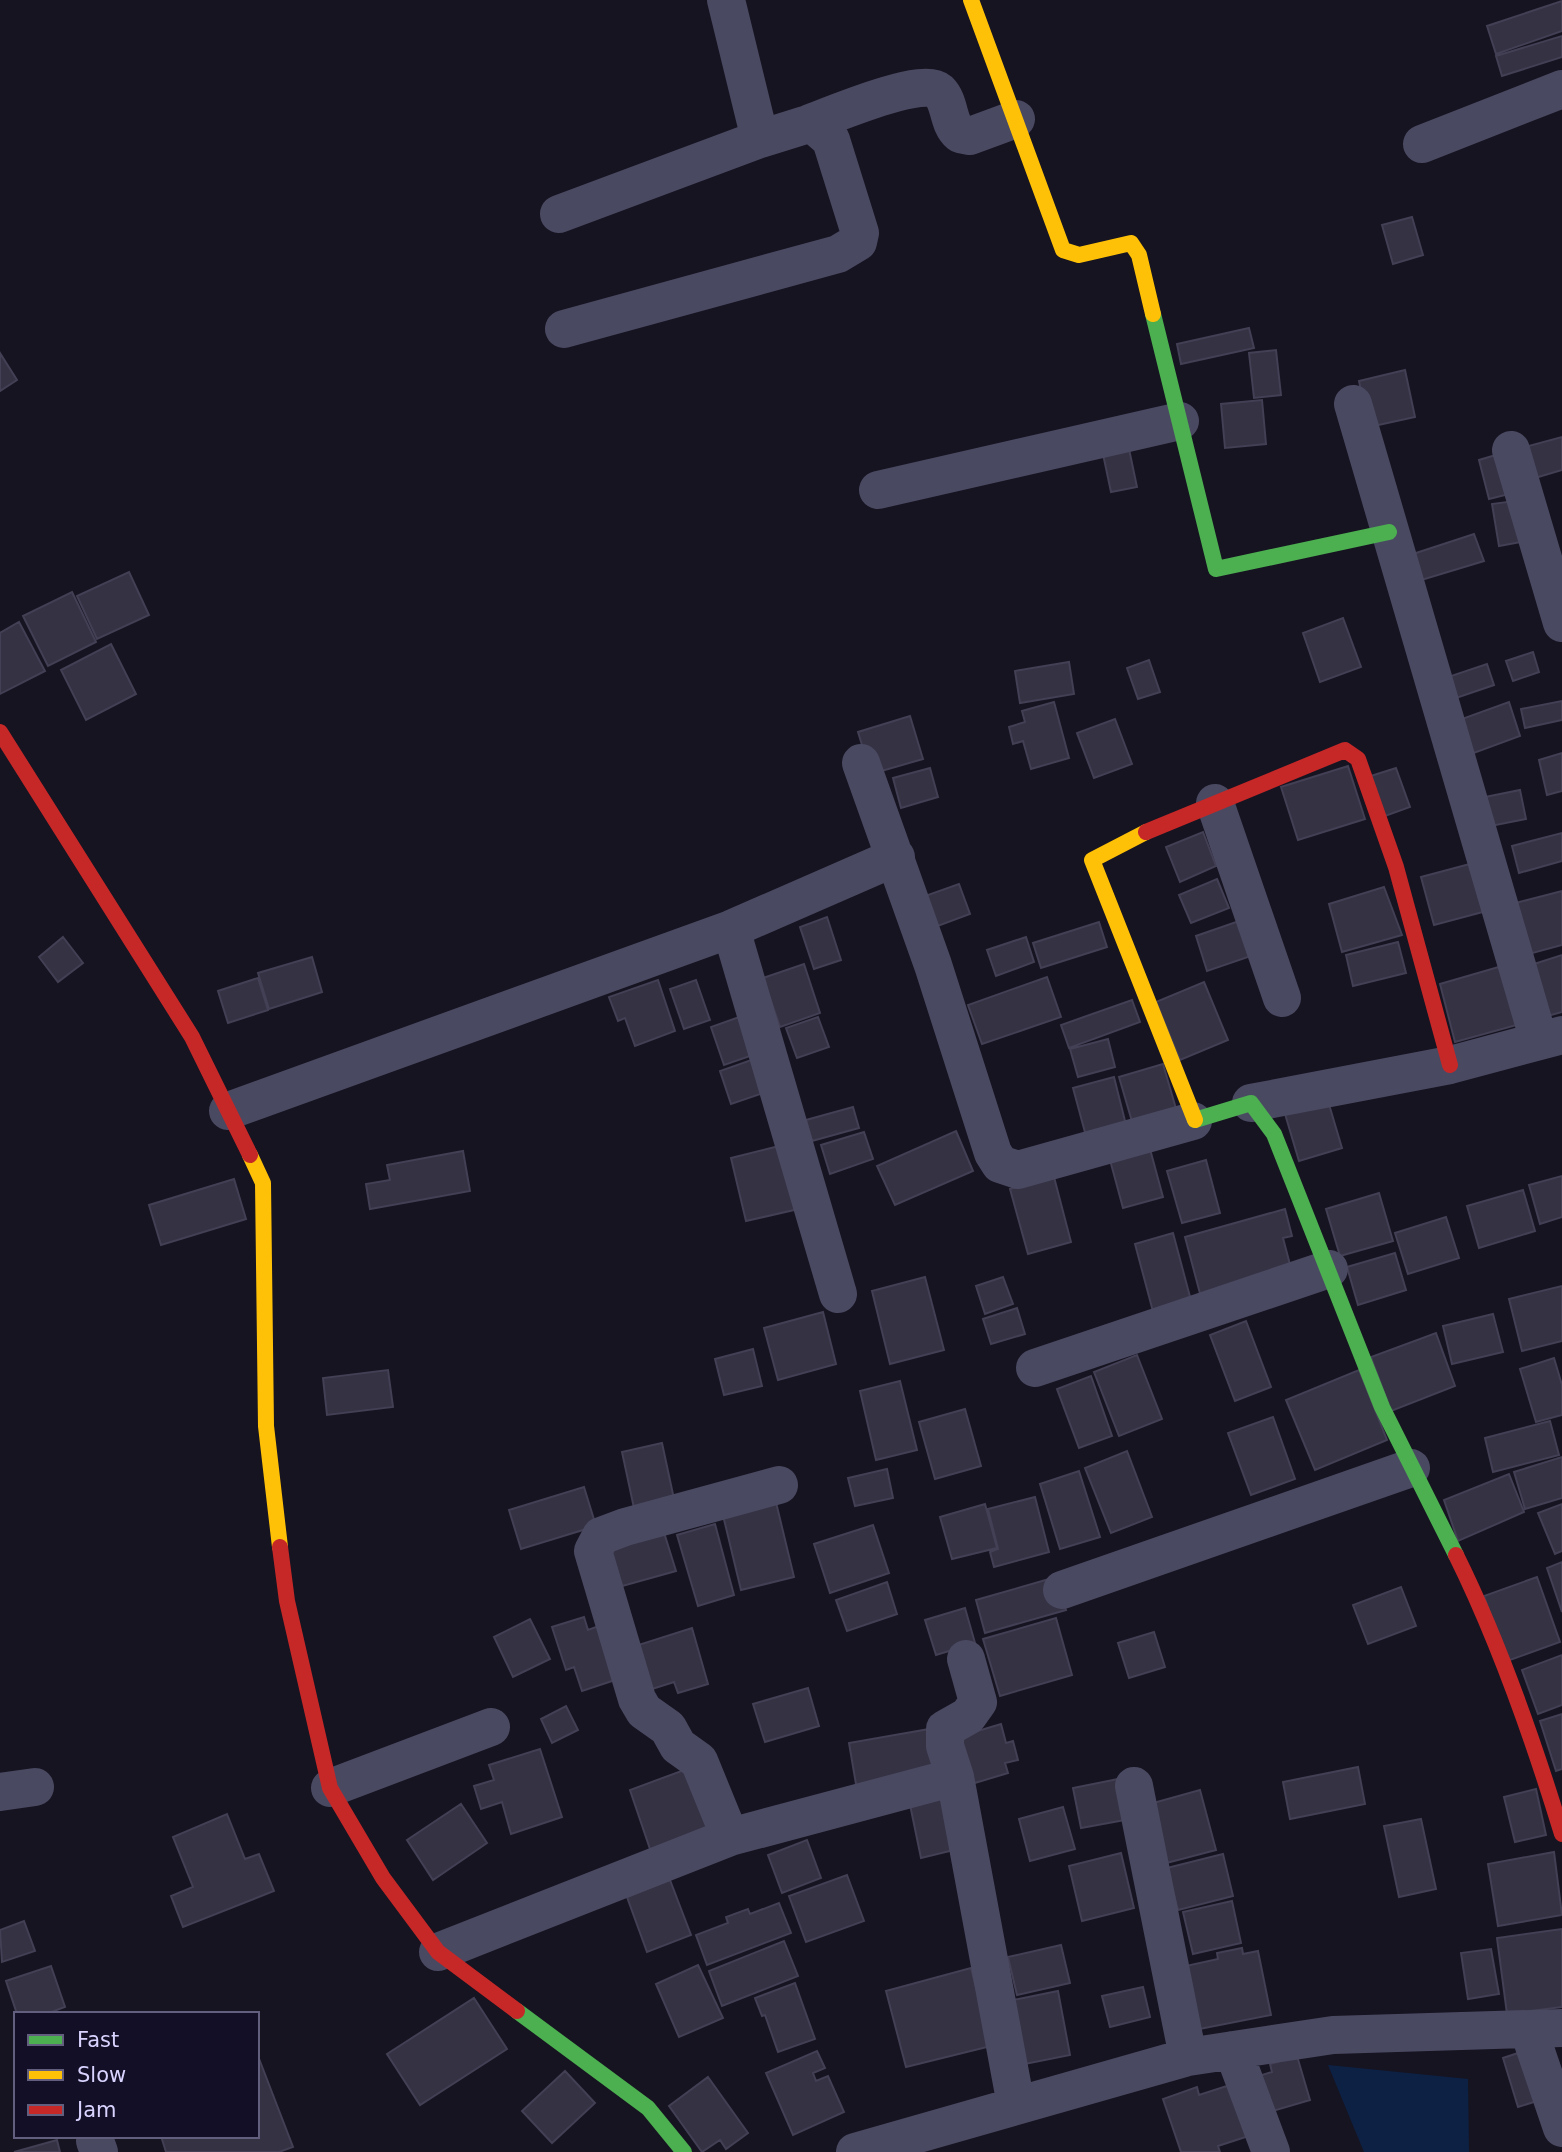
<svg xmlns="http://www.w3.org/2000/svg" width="1562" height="2152" font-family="'DejaVu Sans',sans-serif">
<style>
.water{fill:#0d2144}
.building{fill:#343243;stroke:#433f54;stroke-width:2}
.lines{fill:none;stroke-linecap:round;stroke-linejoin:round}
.street{stroke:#4a4962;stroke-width:38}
.fast{stroke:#4caf50;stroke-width:16}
.slow{stroke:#ffc107;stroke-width:16}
.jam{stroke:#c62828;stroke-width:16}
</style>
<rect width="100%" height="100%" fill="#161421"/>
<path class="water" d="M1328,2065l140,14 1,73h-105z"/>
<path class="building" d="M1562,1v30l-66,23 -9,-28z
M1562,36v21l-60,19 -6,-20z
M1412,217l11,38 -30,9 -11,-39z
M1249,328l5,20 -73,16 -4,-20z
M1276,350l5,45 -27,3 -5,-45z
M0,353l17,27 -17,11z
M1405,370l10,47 -46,10 -10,-46z
M1262,400l4,44 -41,4 -4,-44z
M1562,437v33l-27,8 -10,-31z
M1129,449l8,38 -26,5 -8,-38z
M1499,454l10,40 -20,5 -10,-39z
M1514,501l7,41 -22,4 -7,-42z
M1474,534l10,27 -66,20 -8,-26z
M129,572l20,43 -52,24 -20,-43z
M72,592l24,50 -48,24 -25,-50z
M1343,618l18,49 -41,15 -17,-49z
M19,622l26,49 -45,23v-61z
M111,644l25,50 -50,26 -25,-50z
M1533,652l6,20 -26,9 -7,-20z
M1149,660l11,32 -22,7 -11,-31z
M1069,662l5,32 -54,9 -5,-32z
M1487,664l7,21 -41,14 -8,-21z
M1562,701v19l-37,8 -4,-19z
M1054,702l15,56 -38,11 -8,-28 -10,3 -4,-17 16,-5 -3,-11z
M1509,702l11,34 -49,18 -12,-34z
M910,716l13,43 -52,15 -13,-42z
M1115,719l17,45 -38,14 -17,-45z
M1562,753v38l-15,4 -8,-35z
M1348,766l17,53 -67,21 -17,-53z
M930,768l8,29 -37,11 -8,-30z
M1396,768l14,39 -25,9 -14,-40z
M1520,790l6,29 -46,9 -5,-29z
M1203,832l13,34 -36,16 -14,-35z
M1562,833v28l-43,12 -7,-27z
M1481,861l13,48 -60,16 -13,-48z
M1217,879l12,29 -38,15 -12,-28z
M959,884l11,30 -35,13 -10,-31z
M1384,887l18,48 -60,17 -13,-48z
M1562,891v54l-41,11 -13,-51z
M827,917l14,43 -27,9 -14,-42z
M1242,920l12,35 -47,16 -11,-35z
M1099,922l8,25 -66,21 -8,-25z
M63,937l20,26 -25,19 -19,-25z
M1026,937l8,25 -38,14 -9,-26z
M1398,942l8,31 -53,13 -7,-31z
M1562,955v57l-18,5 -16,-51z
M312,957l10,35 -53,17 -11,-36z
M804,964l16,49 -40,14 -17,-49z
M1502,966l18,58 -65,18 -15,-58z
M1047,977l14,40 -79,27 -14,-39z
M258,978l10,32 -40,13 -10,-32z
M658,980l17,51 -40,15 -10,-28 -7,3 -9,-24z
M696,980l14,40 -26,9 -14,-40z
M1204,982l24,58 -48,20 -24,-58z
M1132,1000l8,22 -71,26 -8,-23z
M742,1016l14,38 -32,11 -13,-38z
M818,1017l11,30 -32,11 -11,-30z
M1108,1039l7,28 -37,10 -8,-28z
M757,1058l12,33 -38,13 -11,-33z
M1163,1064l14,48 -44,13 -14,-48z
M1114,1077l12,48 -40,11 -13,-48z
M1328,1101l14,47 -43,13 -14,-47z
M853,1107l6,21 -47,13 -6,-21z
M956,1131l17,40 -78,34 -18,-39z
M864,1132l9,27 -43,15 -9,-29z
M787,1144l16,64 -57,13 -15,-63z
M1150,1149l13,48 -40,11 -13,-48z
M463,1151l7,40 -100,18 -4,-25 24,-4 -3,-15z
M1206,1160l14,53 -38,10 -15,-52z
M1562,1176v41l-22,7 -11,-39z
M1054,1177l17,65 -43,12 -18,-65z
M234,1179l12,40 -85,26 -12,-40z
M1523,1190l12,41 -56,17 -12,-42z
M1379,1193l14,48 -53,15 -14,-47z
M1285,1209l7,27 -9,2 10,38 -91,25 -17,-64z
M1446,1217l13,41 -51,16 -13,-41z
M1173,1233l20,75 -38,11 -20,-75z
M1395,1253l11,37 -48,15 -11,-38z
M925,1277l19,73 -54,14 -18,-73z
M1003,1277l10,27 -28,10 -9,-28z
M1562,1286v55l-40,10 -13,-52z
M1017,1308l8,26 -34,10 -8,-25z
M823,1312l13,52 -58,16 -14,-52z
M1493,1314l10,38 -51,12 -9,-38z
M1246,1321l25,66 -36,14 -25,-66z
M1436,1333l19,53 -64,25 -20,-54z
M753,1349l9,37 -38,9 -9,-36z
M1137,1355l25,64 -43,17 -25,-64z
M1554,1358l8,27v30l-26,7 -16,-53z
M388,1370l5,37 -66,8 -4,-37z
M1359,1370l28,70 -72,30 -29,-70z
M1091,1376l21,60 -33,12 -22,-59z
M900,1381l17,69 -41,10 -16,-69z
M965,1409l16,57 -46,13 -16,-57z
M1273,1417l22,62 -44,16 -23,-62z
M1550,1421l9,34 -66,17 -8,-34z
M662,1443l12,56 -40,9 -12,-56z
M1127,1451l25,66 -41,16 -26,-65z
M1562,1457v41l-37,11 -11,-37z
M887,1469l6,29 -38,8 -7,-28z
M1079,1471l21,66 -40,12 -20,-65z
M1509,1474l15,38 -66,29 -14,-41z
M584,1487l12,39 -75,23 -12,-39z
M774,1494l20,83 -53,13 -20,-83z
M1035,1497l14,55 -55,15 -4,-15 8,-3 -10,-40z
M985,1504l12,44 -45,11 -12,-42z
M1562,1504v47l-7,3 -17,-41z
M715,1524l19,71 -36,11 -21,-71z
M873,1525l16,48 -59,20 -16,-49z
M662,1526l14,45 -61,17 -13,-45z
M1562,1562v50l-15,-44z
M1056,1577l10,33 -81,23 -9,-33z
M1537,1577l23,65 -53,19 -23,-65z
M887,1582l10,32 -50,17 -11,-31z
M1401,1587l15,39 -48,18 -15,-39z
M965,1608l10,35 -39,12 -11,-35z
M584,1617l4,13 19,-7 17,54 -42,14 -8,-24 -8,3 -14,-43z
M1056,1618l16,57 -72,21 -17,-57z
M530,1619l20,40 -37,18 -19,-40z
M692,1628l16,56 -30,9 -4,-11 -22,7 -20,-42z
M1154,1632l11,35 -36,11 -11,-35z
M1562,1655v50l-24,9 -16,-44z
M808,1688l11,38 -54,16 -12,-38z
M566,1706l12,24 -26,13 -11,-24z
M1562,1714v55l-6,2 -16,-50z
M1001,1724l5,19 7,-2 5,19 -13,3 3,10 -43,13 -14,-47z
M935,1728l8,48 -86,14 -8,-47z
M540,1749l22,68 -51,17 -9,-32 -21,7 -7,-23 20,-6 -5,-15z
M695,1766l22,62 -66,24 -21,-62z
M1358,1767l7,37 -75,15 -7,-37z
M1128,1777l8,41 -55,10 -8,-40z
M945,1787l13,62 -37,9 -13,-63z
M1536,1789l10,46 -31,7 -11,-45z
M1200,1790l16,60 -61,16 -16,-59z
M461,1804l26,39 -54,37 -26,-40z
M1063,1807l12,42 -45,12 -11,-42z
M227,1814l18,45 14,-5 15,37 -91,36 -12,-31 22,-9 -20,-50z
M1421,1819l15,70 -37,8 -15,-71z
M807,1840l14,38 -39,15 -14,-38z
M1554,1852l8,63 -64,11 -10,-62z
M1121,1853l13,55 -52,13 -13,-55z
M1223,1854l10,42 -55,14 -11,-42z
M847,1875l17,46 -58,21 -17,-46z
M670,1880l21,55 -44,17 -20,-55z
M1232,1901l9,42 -48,11 -10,-42z
M779,1903l12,30 -84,32 -11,-30 32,-12 -2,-6 22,-8 2,5z
M24,1921l11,30 -33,11 -2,-32z
M1562,1929v78l-55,7 -10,-76z
M784,1941l14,35 -76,30 -13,-35z
M1061,1945l9,38 -53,12 -9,-38z
M1242,1948l1,6 15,-3 13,64 -82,16 -12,-63 41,-9 -1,-6z
M1491,1949l8,45 -31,5 -7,-46z
M698,1965l25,53 -44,19 -23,-53z
M51,1966l14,41 -19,7h-29l-11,-33z
M971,1968l20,78 -85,21 -20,-76z
M795,1983l20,56 -37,13 -13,-37 -3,1 -7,-18z
M1143,1987l7,30 -40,10 -8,-31z
M1058,1991l12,64 -55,11 -12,-64z
M474,1998l33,51 -87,56 -33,-51z
M1527,2050l16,49 -25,8 -15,-49z
M817,2051l8,17 -12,5 3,8 12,-5 16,36 -51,23 -27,-62z
M258,2056l35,91 -14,5h-113l-5,-16h96z
M1297,2056l13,44 -51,15 -10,-36 23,-7 -2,-8z
M565,2071l30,32 -43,40 -30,-32z
M708,2077l40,56 -22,16 -6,-9 -18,12 -33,-46z
M1227,2086l31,47 -40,13 2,6h-39l-18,-53 34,-12 2,8z
M57,2140l3,12h-46z"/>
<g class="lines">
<path class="street" d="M726,0l34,139
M805,125c22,-8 117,-49 134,-34 12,12 8,32 21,43l10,2 46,-17
M1422,144l140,-55
M559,214l201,-75 45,-14 10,1 16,14 29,93 -2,9 -20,12 -274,75
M1353,404l186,637
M1511,450l51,173
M878,490l302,-69
M861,763l72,202 60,188 7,11 18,6 175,-49
M1215,803l67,195
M731,929l107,365
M1251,1103l199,-38 112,-30
M228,1111l503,-182 165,-72
M1035,1368l294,-99
M1062,1590l349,-122
M966,1659l12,43 -10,14 -23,13v17l10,31 61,328
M1134,1786l54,271
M330,1788l161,-61
M0,1792l35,-5
M730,1837l-31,-76 -21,-15 -10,-18 -24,-17 -7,-12 -44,-148 8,-15 24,-9 154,-42
M438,1952l292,-115 225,-60
M1529,2031l33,97
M1233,2050l38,102
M95,2141l4,11
M855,2152l333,-95 145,-22 229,-7"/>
<path class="fast" d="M1153,314l63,255 173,-37
M1195,1120l56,-17 23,31 108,273 74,148
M517,2011l131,97 36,44"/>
<path class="slow" d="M971,0l92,250 16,5 52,-12 8,12 14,59
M1146,832l-54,28 103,260
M250,1155l13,28 3,243 14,121"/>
<path class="jam" d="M0,732l192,305 58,118
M1146,832l199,-82 13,9 38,108 54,198
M280,1547l7,54 43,187 53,90 55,74 79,59
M1456,1555c44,89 77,184 106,279"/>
</g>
<rect x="14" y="2012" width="245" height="126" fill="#130f26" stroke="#625e7d" stroke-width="2"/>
<rect x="28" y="2035" width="35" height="10" fill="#4caf50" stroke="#625e7d" stroke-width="2"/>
<text x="77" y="2047" font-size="21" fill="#d9d4ff">Fast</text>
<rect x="28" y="2070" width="35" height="10" fill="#ffc107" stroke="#625e7d" stroke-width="2"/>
<text x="77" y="2082" font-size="21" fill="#d9d4ff">Slow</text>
<rect x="28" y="2105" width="35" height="10" fill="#c62828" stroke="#625e7d" stroke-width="2"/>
<text x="77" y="2117" font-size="21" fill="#d9d4ff">Jam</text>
</svg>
